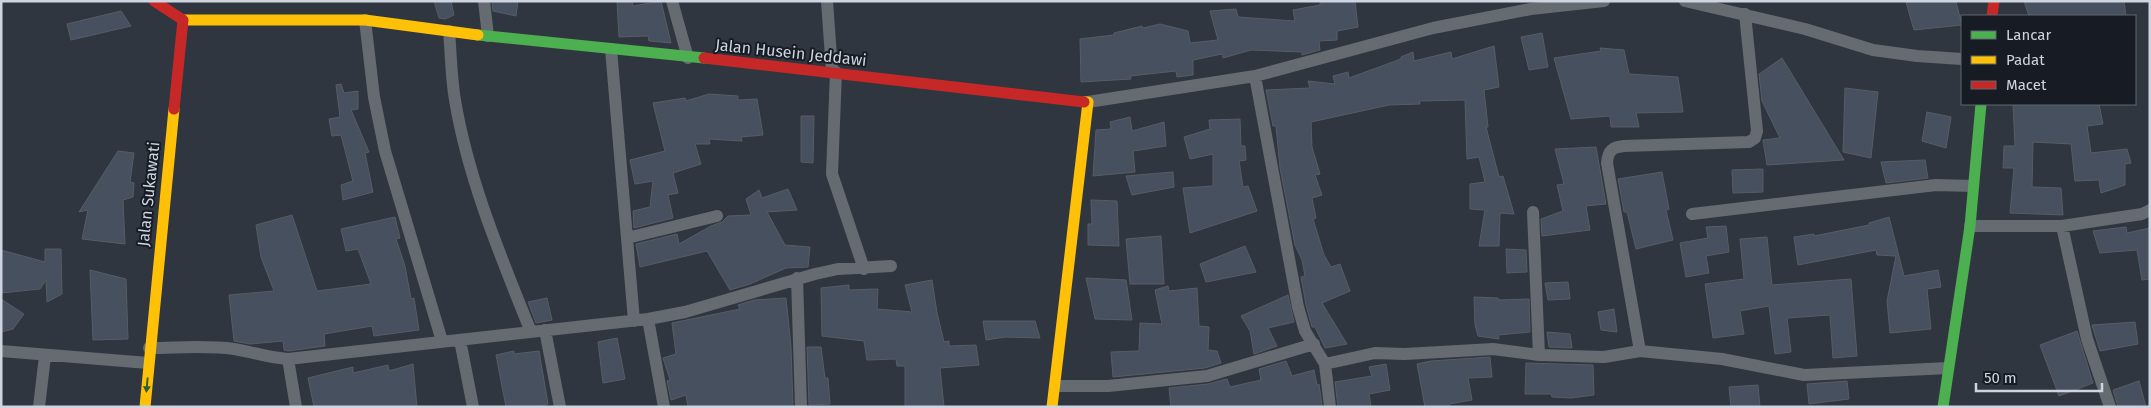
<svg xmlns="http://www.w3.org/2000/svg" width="2151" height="408" font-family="'Fira Sans',sans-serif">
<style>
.building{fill:#46505f;stroke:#585c64}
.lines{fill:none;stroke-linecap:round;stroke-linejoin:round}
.street{stroke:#666b72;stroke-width:12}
.fast{stroke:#4caf50;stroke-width:11}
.slow{stroke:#ffc107;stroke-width:11}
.jam{stroke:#c62828;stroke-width:11}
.oneway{fill:#2f5e38}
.labels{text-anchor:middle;stroke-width:4;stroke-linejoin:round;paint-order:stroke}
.street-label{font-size:16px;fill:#ced5e0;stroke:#171c24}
</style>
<rect width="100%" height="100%" fill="#30363f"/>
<path class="building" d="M434,1h17l3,14 -9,4 -6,-1z
M492,1h26l-2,15 -23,-5z
M617,1h15l1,5 28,-5 10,42 -22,-2 -1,-5 -29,1z
M1327,1h28l3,26 -21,4v9l-18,1 1,9 -18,5v-3l-51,-2 -28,8 -1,-4 -29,6v15l-16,2 -1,-6 -46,5 1,3 -50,3 -1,-43 34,-4v-2l28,-7 1,2 17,-4 28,7 2,12 28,-3 -8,-29 26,-2 2,8 57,4 -2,-11 27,-5v-2z
M2024,1h100l2,15h-97z
M1906,2h50l6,23 -48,5z
M121,11l10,15 -60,14 -4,-16z
M1542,33l6,34 -19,3 -8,-33z
M1494,46l5,41 -15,3 4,37h-2l13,50 4,-1 11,38 -14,-1 -1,33h-20l6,-36 -15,-1v-25l15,-2 -6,-25 -12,2 -2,-59 -46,1 1,3 -31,1 -78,17 1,25 8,27 -5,1 7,20 -10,3 4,20 -3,1 11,36 7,12 9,-3 10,27 -28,12 25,41 -22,4 -10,-21h-3l-6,-22 -5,-28 4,-1 -3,-16 -7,-15 -15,-77 -4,-42h-3l-7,-36 44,-2 -2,-7 27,3 -2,-8 15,-4 1,6 52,-19v-2l12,-5 1,9 37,-9 1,7z
M1600,48l24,2 5,24 49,3 5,35 -47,1 3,14h-28l-1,-11 -39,3 -17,-61 47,-7z
M1782,58l62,102 -77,5 -4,-25 17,-2 -18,-37 -3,-27z
M341,84l3,9 14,-2v18l-7,1 18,42 -4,1 8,39 -30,8 -2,-15 12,-4 -12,-46 -9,1 -3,-17 11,-2 -4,-32z
M1845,88l33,4 -7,66 -28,-6z
M709,94l29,2v4l19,-1 6,36 -22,2 1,4 -33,-2 1,5h-15l6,20 -28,9 5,20 -10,2 5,23 -39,10 -1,-17 17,-4 3,-26 -18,3 -5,-24 35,-9 -12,-48 32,-5 1,3z
M2013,104h86l4,20 -16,2 4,27 36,-4 4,14 -6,1v21l-24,8 -2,-13 -24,1 -4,-37 -38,-2 -1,45 29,1 2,27 -53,-2 4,-45h-11l1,-22h11z
M1927,112l24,5 -5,31 -24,-7z
M801,116h13l-1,47 -12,-1z
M1130,117l2,14 32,-9 2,24 -33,5 2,21 -42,4 3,-46 15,-1 -1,-7z
M1240,119l1,27h4l1,14 -7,1 4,26 5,-1 9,25 -67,22 -7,-45 30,-2v-32l-23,5 -6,-22 26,-8 -1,-9z
M1596,147l10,57 -20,2 4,24 -48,6 -1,-17 22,-8 -6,-26 7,-1 -9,-35z
M118,151l16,2 -4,29 4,1 -1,14 -10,3 2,44 -43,-5 6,-29 -9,2z
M1925,160l3,18 -42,5 -5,-21z
M1763,169v23l-30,1 -1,-23z
M1173,172l1,15 -42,8 -6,-19z
M1662,172l7,37 -3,1 7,30 -37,9 -9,-37h-3l-6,-33z
M788,189l9,21 -30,2 18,33 25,2 -2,20 -22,1 -36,16 -20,6 -23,-39 -67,16 -4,-23 41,-10 2,10 32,-18 11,-4 6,-6 23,-1 -5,-16 13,-9 3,8z
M1091,200l26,1 2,45 -31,-1v-21h4z
M292,215l25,76 54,-7 -13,-35 -12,2 -5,-22 54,-12 5,21 -4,1 9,27 6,33 3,-1 5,32 -45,6 -2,-10 -48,8 1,12 -37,5 -4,-1 -1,-9 -33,3 -16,-3 -5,-46 45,-4 -13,-34 -5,-32z
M1889,217l15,59 34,-6 3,17 -14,2 4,40 -41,4 -3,-32 9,-45 -19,-1 -1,-5 -78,15 -4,-28 20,-3v2l55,-11v-2z
M1726,226l3,26 -23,4 3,17 -23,4 -6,-34 28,-5 -2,-11z
M2126,227l1,6 23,-5v51l-8,1 -5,-30 -37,3 -7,-22z
M1161,236l3,48h-34l-4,-45z
M1767,237l5,48 79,-6 6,77 -24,2 -3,-43 -43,3 4,34 -16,2 -6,-48 -29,5 4,23 -31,4 -8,-54 39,-5 -4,-40z
M1245,246l11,26 -50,10 -6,-18z
M45,249h16l1,45 -15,8 -1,-22 -6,9 -39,4v-43l44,12z
M1506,249l20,1 1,22 -20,1z
M90,270l36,9 2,60 -35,1z
M1086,278l40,2 6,40 -37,-1z
M932,280l5,33 7,29 5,-1v5l27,-1 3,20 -39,3 4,39h-39v-41h-8l-1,-7 -29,1 -3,-19 -42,-5 -1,-48 28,-3v5l29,-1 -1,20 35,3 -7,-27z
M1568,282l2,17 -22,1 -3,-17z
M1168,286l1,5 28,-3 2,38 10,1 -1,23 9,1 4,12 -16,5 -92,9 -2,-25 28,-1 1,-28 22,1 -7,-34z
M1288,295l6,27 -26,6 9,18 -23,8 -4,-23 -9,-15z
M1474,297l24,1 1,2 30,-1 1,33 -32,3 1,4 -21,-3 -3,-11z
M547,298l5,22 -16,3 -8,-21z
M786,298l5,49 2,60h-105l-2,-12 -15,5 -4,-19 3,-1 -7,-22 13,-4 -4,-31 68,-14 -2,-4 16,-5z
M1,299l23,15 -11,15 -12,3z
M1614,309l3,23 -16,-2 -3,-18z
M983,321h52l5,17 -35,-1 -19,3z
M2135,322l3,22 -38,7 -8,-26z
M2077,331l16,52 -34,13 -19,-51z
M1547,332l23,2 2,14 -23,-1z
M617,338l8,41 -22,4 -5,-41z
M807,347h14l4,31h3l2,26 -21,1z
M514,351v3l25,-3 9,53 -9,3h-33l-10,-52z
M1490,357l2,20 -24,1 4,22 -23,4 1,3h-25l-8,-43 14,-3z
M1286,361l6,15 22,-6 3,15 2,-1 3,22 -151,1 -2,-19 39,-4 19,-5 3,8 31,-7 -2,-11z
M1526,363l67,2 1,30 -23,3 -19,-1 -1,-3h-26z
M413,364l4,43h-103l-6,-29 45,-11v6l35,-8 1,6z
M1386,364l4,26 -21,4 2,13h-33l-3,-25 37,-6 -3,-9z
M1847,381l2,18 -40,5 -2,-20z
M2139,381l7,26h-28l-5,-17z
M1758,385l2,22h-29l-2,-20z"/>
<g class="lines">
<path class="street" d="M484,1l4,35
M672,1l16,57
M827,1l5,70
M1685,1l120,28 68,21 44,6 45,3
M365,20l9,77 11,54 57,190
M449,31c2,23 2,46 6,69 13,79 46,157 76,232
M611,49l23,272
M836,72l-4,102 32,95
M1255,76l43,231 7,24 20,33 5,43
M1088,102l167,-26 178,-48 98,-19 73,-8
M1533,212l6,143
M1692,214l244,-29 37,1
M1970,226h92l80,-12 8,-4
M2062,226l25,113 23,68
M627,238l90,-22
M797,278l4,129
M648,319l16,88
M545,330l15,77
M460,340l13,67
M149,348c28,0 57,-3 85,1 19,3 35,9 54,10l360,-40 37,-7 130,-38 23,-5 53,-3
M1,351l147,12
M1640,351l-33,-188c1,-13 6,-16 17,-17l125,-4 6,-4 2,-7 -12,-117
M288,359l8,48
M1325,364l50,-11 30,1 88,-5 46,6 65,2 36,-6 82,8 82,16 144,-7
M1055,386h53l99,-10 107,-32
M39,407l6,-51"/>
<path class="fast" d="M478,35l226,23
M1943,407l27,-181 11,-122"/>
<path class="slow" d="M183,20h182l113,15
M145,407l29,-298
M1052,407l36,-305h-4"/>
<path class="jam" d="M154,1l29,19 -9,89
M1992,16l2,-15
M704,58l380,44"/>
</g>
<defs><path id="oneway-solid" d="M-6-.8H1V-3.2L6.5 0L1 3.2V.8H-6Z" transform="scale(1.25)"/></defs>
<use class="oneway" href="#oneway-solid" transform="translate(147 385) rotate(95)"/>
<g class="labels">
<g class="street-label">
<text transform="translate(791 52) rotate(6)" y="6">Jalan Husein Jeddawi</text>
<text transform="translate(148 194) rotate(-84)" y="6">Jalan Sukawati</text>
</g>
</g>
<rect width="2151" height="408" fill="none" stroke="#ced5e0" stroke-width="5"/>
<rect x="1961" y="15" width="175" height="90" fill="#171c24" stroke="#60666f"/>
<rect x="1971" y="31" width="25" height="8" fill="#4caf50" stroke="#60666f"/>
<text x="2006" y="40" font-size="15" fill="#ced5e0">Lancar</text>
<rect x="1971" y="56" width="25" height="8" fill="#ffc107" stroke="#60666f"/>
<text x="2006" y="65" font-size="15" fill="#ced5e0">Padat</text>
<rect x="1971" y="81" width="25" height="8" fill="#c62828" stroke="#60666f"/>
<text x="2006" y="90" font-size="15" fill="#ced5e0">Macet</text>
<path d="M1976 383v8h126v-8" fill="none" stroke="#ced5e0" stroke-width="2.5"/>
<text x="1984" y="383" font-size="15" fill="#ced5e0" stroke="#171c24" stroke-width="4" paint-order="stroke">50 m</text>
</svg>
